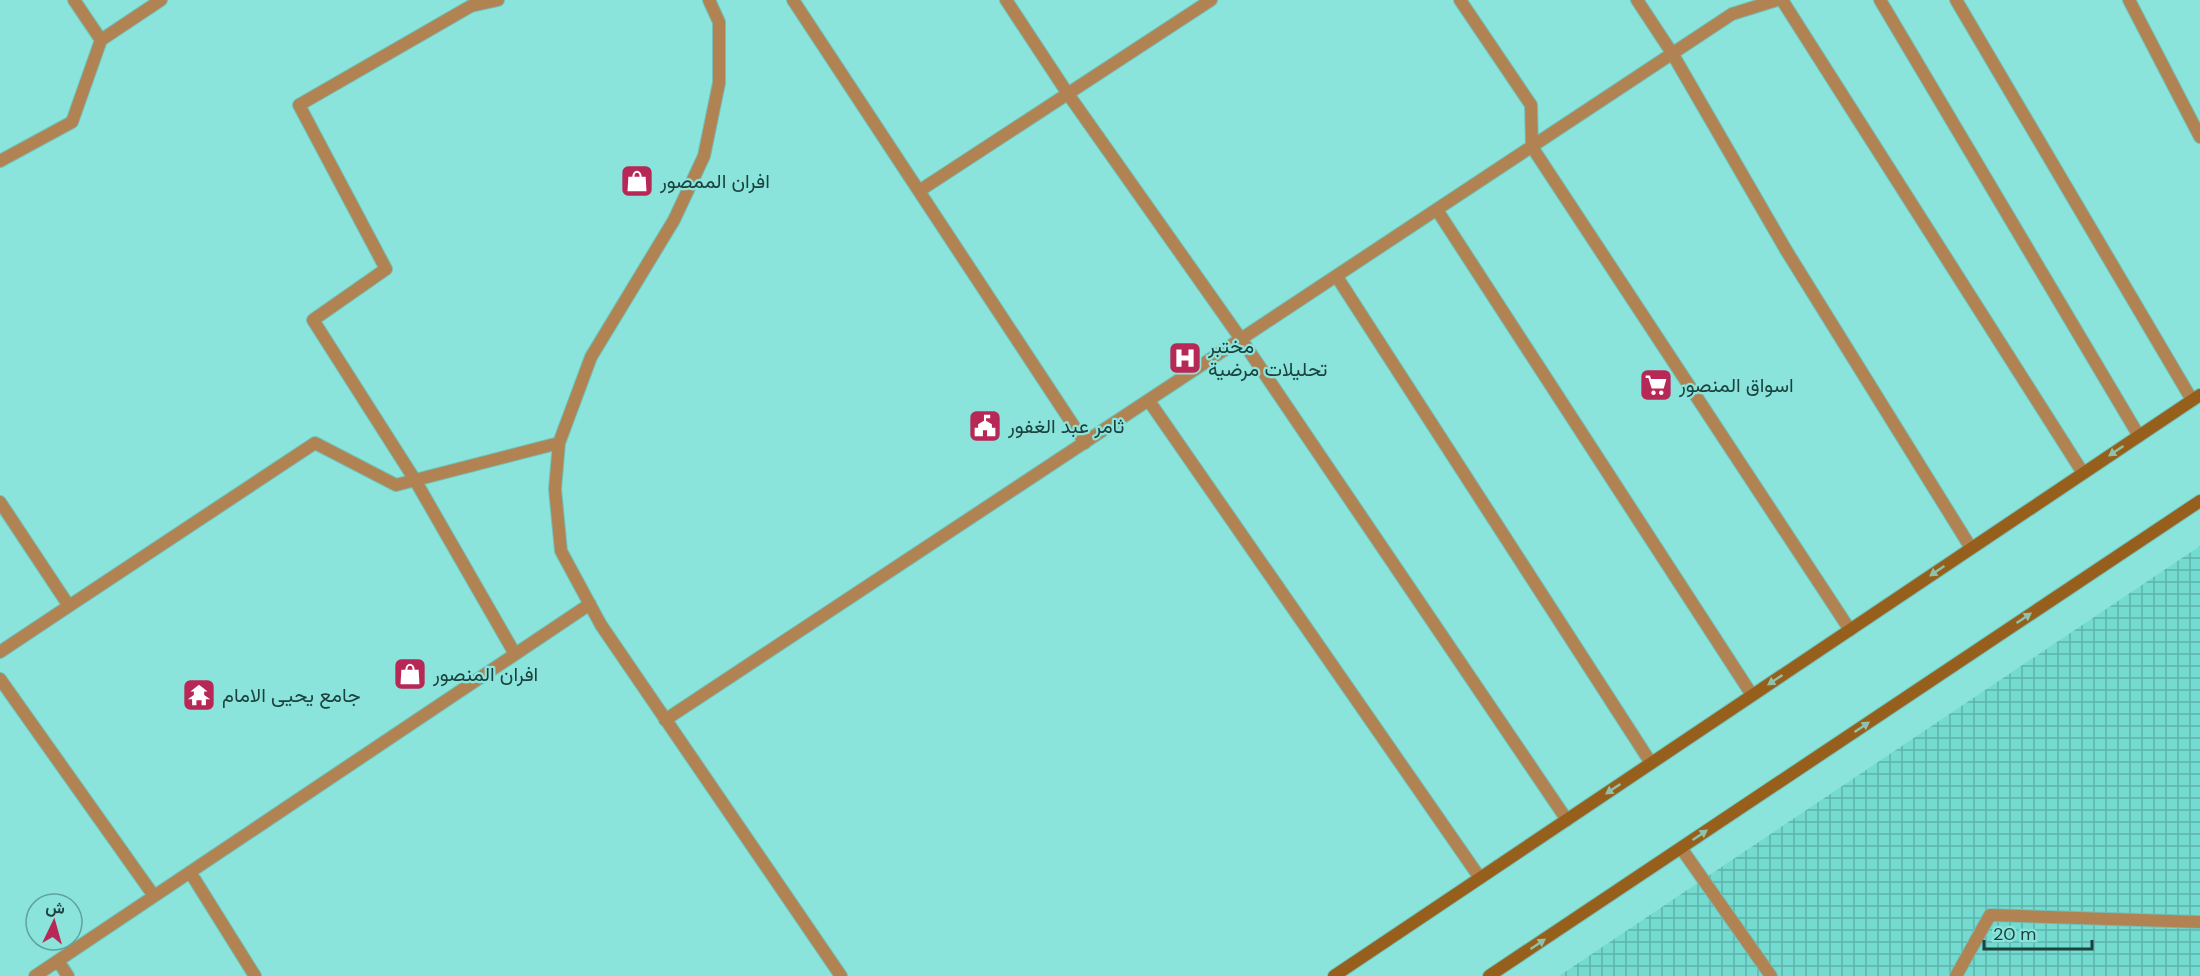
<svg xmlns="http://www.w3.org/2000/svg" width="2200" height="976" font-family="'DM Sans',Vazirmatn,sans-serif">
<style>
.industrial{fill:url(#industrial-grid)}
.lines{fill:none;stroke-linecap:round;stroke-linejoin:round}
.street-casing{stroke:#72c0b8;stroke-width:14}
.secondary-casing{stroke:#72c0b8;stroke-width:14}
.street{stroke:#b28352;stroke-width:12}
.secondary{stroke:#96601c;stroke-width:12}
.oneway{fill:#8dc3ab}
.labels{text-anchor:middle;stroke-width:4.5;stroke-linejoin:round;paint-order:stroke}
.poi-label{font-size:20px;fill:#1c423e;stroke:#8ae4db;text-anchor:start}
</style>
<defs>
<pattern id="industrial-grid" width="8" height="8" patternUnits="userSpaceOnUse" patternTransform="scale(1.5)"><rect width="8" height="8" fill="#74dbd1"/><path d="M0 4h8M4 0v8" fill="none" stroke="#5eb3ab"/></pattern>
</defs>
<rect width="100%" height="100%" fill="#8ae4db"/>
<path class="industrial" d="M2200,546v430h-641z"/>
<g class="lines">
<g class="street-casing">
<path id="street" d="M74,0l27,40
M498,0l-27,6 -172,99 87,164 -73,51 102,160 100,174
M709,0l10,22v61l-15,73 -30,64 -83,137 -32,86 -4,46 6,62 40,74 240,351
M793,0l292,443
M1006,0l62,94 173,245 326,481
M1460,0l71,105 1,42 318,483
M1637,0l35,53 114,197 185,298
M1782,0l301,473
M1880,0l259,436
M1956,0l236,400
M2129,0l71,137
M0,161l72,-39 29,-82 60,-40
M919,191l292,-191
M1437,210l315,485
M1337,277l314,486
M1149,401l331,477
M0,502l69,104 246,-163 81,42 163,-42
M0,652l69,-46
M0,679l154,217
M665,720l1067,-706 45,-14
M1681,848l90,128
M190,872l65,104
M58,961l10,15
M35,976l555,-372
M1956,976l34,-61 210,7"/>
</g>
<g class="secondary-casing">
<path id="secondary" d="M1334,976l866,-581
M1489,976l711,-475"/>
</g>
<use href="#street" class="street"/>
<use href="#secondary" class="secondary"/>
</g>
<defs><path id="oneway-solid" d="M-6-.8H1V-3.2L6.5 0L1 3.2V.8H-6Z" transform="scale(1.5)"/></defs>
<g class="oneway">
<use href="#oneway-solid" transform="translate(2116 451) rotate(146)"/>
<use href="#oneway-solid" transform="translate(1937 571) rotate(146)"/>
<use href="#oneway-solid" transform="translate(2024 618) rotate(-34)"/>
<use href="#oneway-solid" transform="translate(1775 680) rotate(146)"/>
<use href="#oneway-solid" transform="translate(1862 727) rotate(-34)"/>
<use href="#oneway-solid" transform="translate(1613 789) rotate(146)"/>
<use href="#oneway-solid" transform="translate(1700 835) rotate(-34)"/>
<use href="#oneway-solid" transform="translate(1538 944) rotate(-34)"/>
</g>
<defs>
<g id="shop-square" transform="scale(1.725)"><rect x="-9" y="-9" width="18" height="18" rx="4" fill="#b72856" stroke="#8ae4db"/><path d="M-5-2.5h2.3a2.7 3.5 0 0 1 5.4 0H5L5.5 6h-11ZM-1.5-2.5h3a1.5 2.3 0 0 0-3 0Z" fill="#fff"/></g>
<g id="hospital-square" transform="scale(1.725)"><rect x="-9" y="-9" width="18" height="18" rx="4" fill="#b72856" stroke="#8ae4db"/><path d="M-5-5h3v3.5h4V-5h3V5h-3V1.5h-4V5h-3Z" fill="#fff"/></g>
<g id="supermarket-square" transform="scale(1.725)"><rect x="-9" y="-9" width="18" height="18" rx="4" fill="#b72856" stroke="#8ae4db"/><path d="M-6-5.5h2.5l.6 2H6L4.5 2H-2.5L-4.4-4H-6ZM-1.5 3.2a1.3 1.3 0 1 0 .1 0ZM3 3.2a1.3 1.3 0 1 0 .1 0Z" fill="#fff"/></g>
<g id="civic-square" transform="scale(1.725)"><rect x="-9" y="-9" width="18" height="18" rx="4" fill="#b72856" stroke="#8ae4db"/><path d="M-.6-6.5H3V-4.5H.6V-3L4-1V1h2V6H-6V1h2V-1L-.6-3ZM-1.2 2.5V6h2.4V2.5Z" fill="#fff"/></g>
<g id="temple-square" transform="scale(1.725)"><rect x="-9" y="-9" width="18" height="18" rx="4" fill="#b72856" stroke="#8ae4db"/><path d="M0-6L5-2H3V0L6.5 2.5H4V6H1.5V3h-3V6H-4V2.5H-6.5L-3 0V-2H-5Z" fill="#fff"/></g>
</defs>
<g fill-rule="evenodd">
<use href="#shop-square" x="637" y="181"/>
<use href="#hospital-square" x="1185" y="358"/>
<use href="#supermarket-square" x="1656" y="385"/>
<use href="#civic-square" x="985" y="426"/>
<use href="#shop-square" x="410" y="674"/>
<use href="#temple-square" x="199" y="695"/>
</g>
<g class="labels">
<g class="poi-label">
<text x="660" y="188">افران الممصور</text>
<text x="1208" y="353">مختبر<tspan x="1208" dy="23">تحليلات مرضية</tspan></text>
<text x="1679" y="392">اسواق المنصور</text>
<text x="1008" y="433">ثامر عبد الغفور</text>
<text x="433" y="681">افران المنصور</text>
<text x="222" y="702">جامع يحيى الامام</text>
</g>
</g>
<g transform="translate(54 922) rotate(5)"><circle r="28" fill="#8ae4db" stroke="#5ea39c" stroke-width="1.5"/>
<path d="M0-4.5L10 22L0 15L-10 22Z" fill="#b72856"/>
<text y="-9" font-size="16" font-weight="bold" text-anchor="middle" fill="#1c423e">ش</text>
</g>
<path d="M1984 940v9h108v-9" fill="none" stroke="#1c423e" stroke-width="3"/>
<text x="1993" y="940" font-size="18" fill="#1c423e" stroke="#8ae4db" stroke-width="4.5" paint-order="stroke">20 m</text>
</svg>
